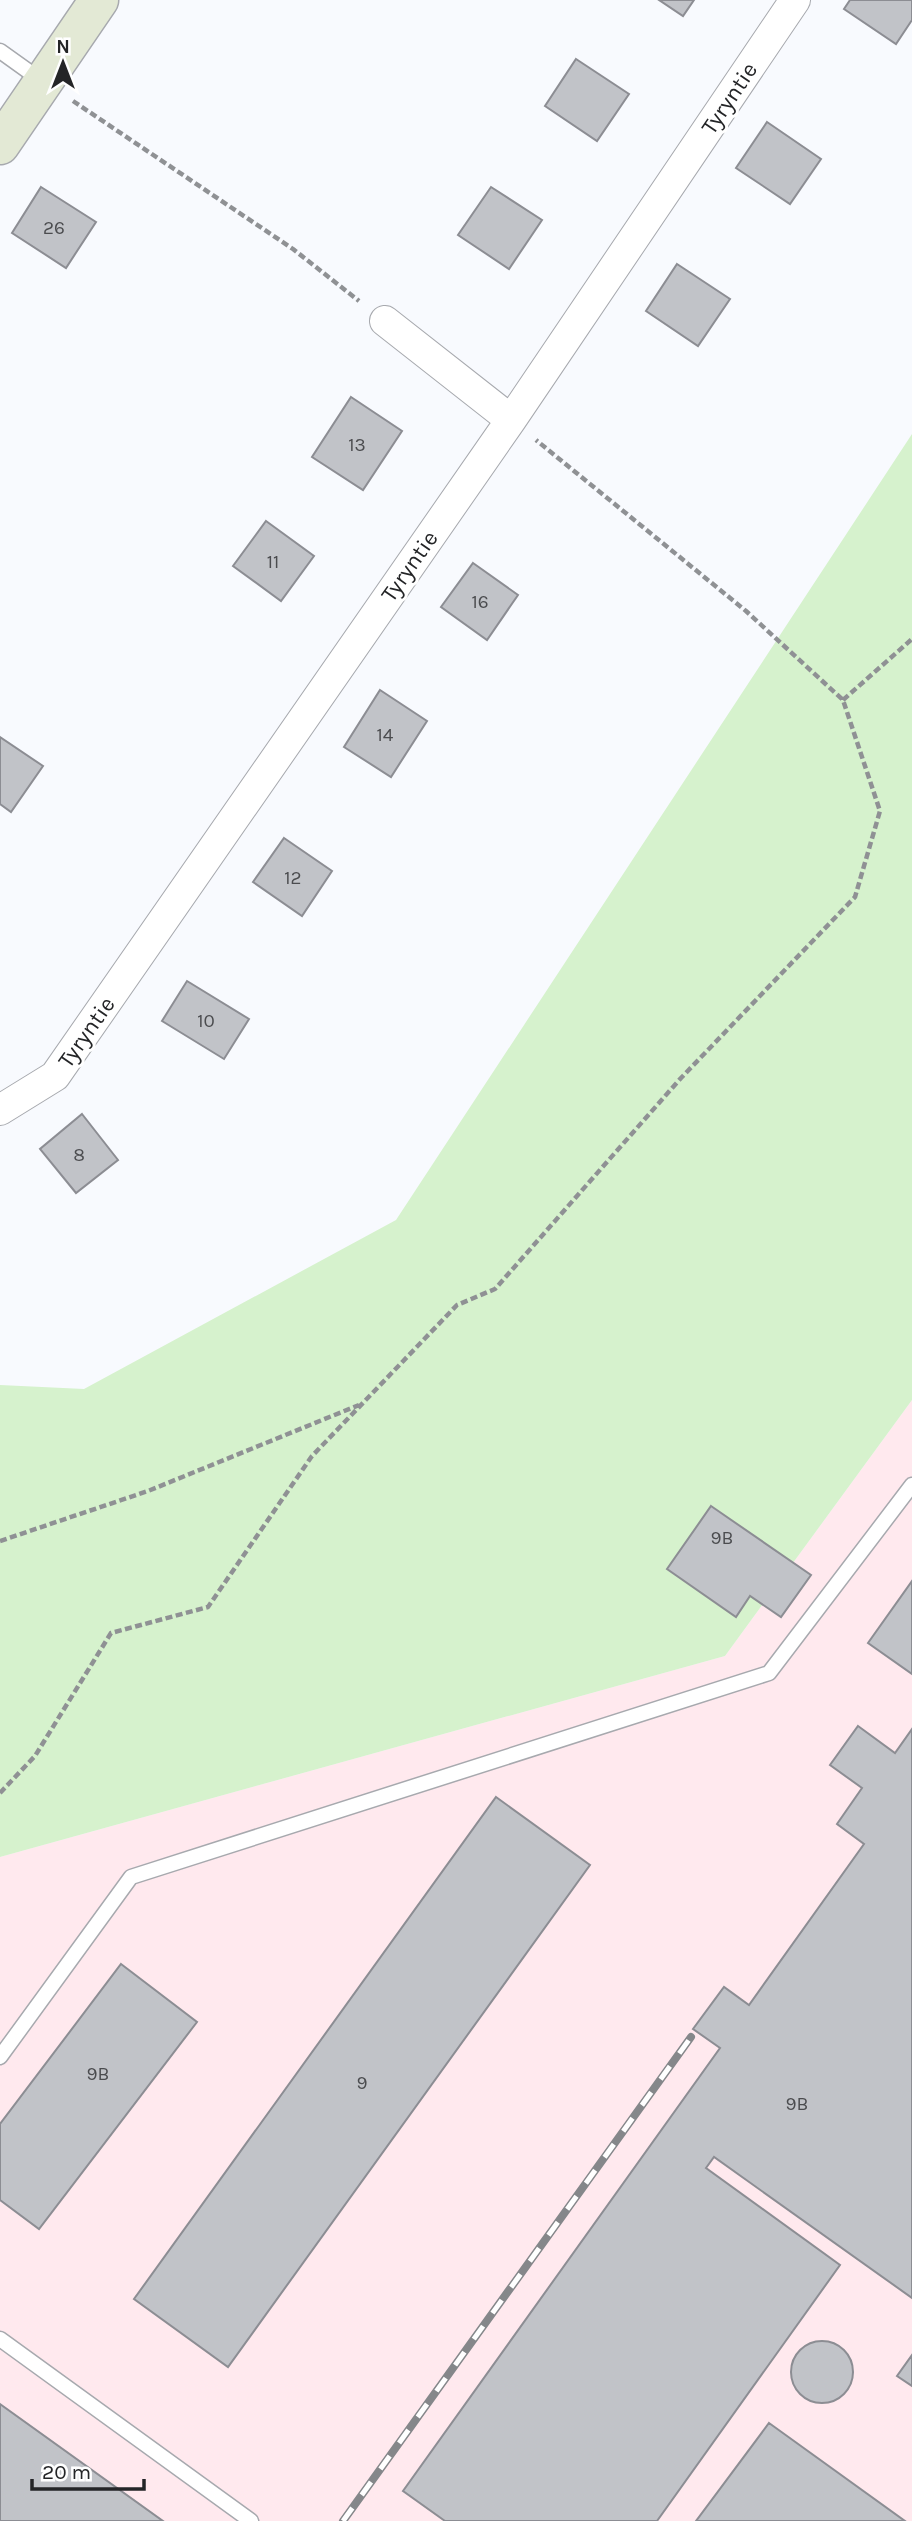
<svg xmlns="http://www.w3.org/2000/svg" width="912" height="2521" font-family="Karla,sans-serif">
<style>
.industrial{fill:#ffe9ee}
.green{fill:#d6f2cd}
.building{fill:#c1c3c8;stroke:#8c8d93;stroke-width:2}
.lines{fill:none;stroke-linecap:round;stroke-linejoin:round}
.lane-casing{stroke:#a7a9ae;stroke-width:17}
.street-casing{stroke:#a7a9ae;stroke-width:32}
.secondary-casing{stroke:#a7a9ae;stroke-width:41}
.path{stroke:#8f9194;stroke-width:4.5;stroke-dasharray:7 3.5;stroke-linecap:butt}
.lane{stroke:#fff;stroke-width:14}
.street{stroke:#fff;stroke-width:30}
.secondary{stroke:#e3e9d5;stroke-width:38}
.rail-casing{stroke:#85878a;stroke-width:8}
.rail{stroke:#fff;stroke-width:5;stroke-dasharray:16;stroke-linecap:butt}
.labels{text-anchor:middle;stroke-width:6;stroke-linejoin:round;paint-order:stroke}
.number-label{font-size:19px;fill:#4b4c4f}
.street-label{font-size:23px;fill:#242527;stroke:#fff}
</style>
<rect width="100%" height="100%" fill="#f8fafe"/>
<path class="industrial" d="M912,1400v1121h-912v-664l725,-201z"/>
<path class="green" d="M912,434v966l-187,256 -725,201v-472l84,4 312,-169z"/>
<path class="building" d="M659,0h35l-11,16z
M850,0h62v20l-16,24 -52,-35z
M576,59l53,35 -32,47 -52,-35z
M767,122l54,37 -31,45 -54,-36z
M41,187l55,35 -30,46 -54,-35z
M491,187l51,33 -33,49 -51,-34z
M677,264l53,35 -32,47 -52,-35z
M351,397l51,34 -39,59 -51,-33z
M266,521l48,35 -33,45 -48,-35z
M473,563l45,32 -31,45 -46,-33z
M380,690l47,31 -36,56 -47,-30z
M0,737l43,29 -32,46 -11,-8z
M284,838l48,33 -30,45 -49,-34z
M187,981l62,38 -25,40 -62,-38z
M82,1114l36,46 -42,33 -36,-44z
M711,1506l100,69 -30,42 -31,-21 -14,21 -69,-48z
M912,1581v93l-44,-31z
M858,1726l37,27 17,-24v569l-198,-141 -8,11 134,97 -183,256h-212l-42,-30 317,-443 -27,-19 31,-42 25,18 115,-161 -27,-20 25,-36 -32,-23z
M496,1797l94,68 -362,502 -94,-68z
M121,1964l76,58 -158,207 -39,-29v-76z
M791 2372a31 31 0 1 1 62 0a31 31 0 1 1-62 0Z
M912,2355v31l-15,-10z
M0,2404l163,117h-163z
M769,2423l136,98h-209z"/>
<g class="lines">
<g class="lane-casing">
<path id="lane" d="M0,51l42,30
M0,2057l131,-180 638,-204 143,-188
M0,2339l251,182"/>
</g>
<g class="street-casing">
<path id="street" d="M385,321l126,99
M0,1110l55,-34 456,-656 284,-420"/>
</g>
<g class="secondary-casing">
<path id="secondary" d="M0,145l99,-145"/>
</g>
<path class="path" d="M73,101l220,148 66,52
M843,700l69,-61
M0,1541l148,-50 211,-86
M0,1793l35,-37 76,-123 97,-26 104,-151 145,-151 38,-16 186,-211 174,-181 25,-86 -37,-111 -97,-89 -210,-171"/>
<use href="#lane" class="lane"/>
<use href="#street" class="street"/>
<use href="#secondary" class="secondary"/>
<g class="rail-casing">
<path id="rail" d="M343,2521l348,-484"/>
</g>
<use href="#rail" class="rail"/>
</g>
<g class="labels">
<g class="number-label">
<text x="54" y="234">26</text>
<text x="357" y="451">13</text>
<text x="273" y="568">11</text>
<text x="480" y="608">16</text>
<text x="385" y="741">14</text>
<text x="293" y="884">12</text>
<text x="206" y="1027">10</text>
<text x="79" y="1161">8</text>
<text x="722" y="1544">9B</text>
<text x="98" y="2080">9B</text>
<text x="362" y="2089">9</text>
<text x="797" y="2110">9B</text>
</g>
<g class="street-label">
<text transform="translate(729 98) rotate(-56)" y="8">Tyryntie</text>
<text transform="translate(409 566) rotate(-55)" y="8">Tyryntie</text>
<text transform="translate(86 1032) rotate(-55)" y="8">Tyryntie</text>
</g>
</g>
<g transform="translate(63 63)" stroke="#ffffff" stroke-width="5" paint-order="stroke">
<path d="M0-5L12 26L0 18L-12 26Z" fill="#242527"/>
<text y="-10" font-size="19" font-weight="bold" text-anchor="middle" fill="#242527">N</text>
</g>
<path d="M32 2479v10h112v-10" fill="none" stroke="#242527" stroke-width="3.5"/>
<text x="42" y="2479" font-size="21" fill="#242527" stroke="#ffffff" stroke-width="5" paint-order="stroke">20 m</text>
</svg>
